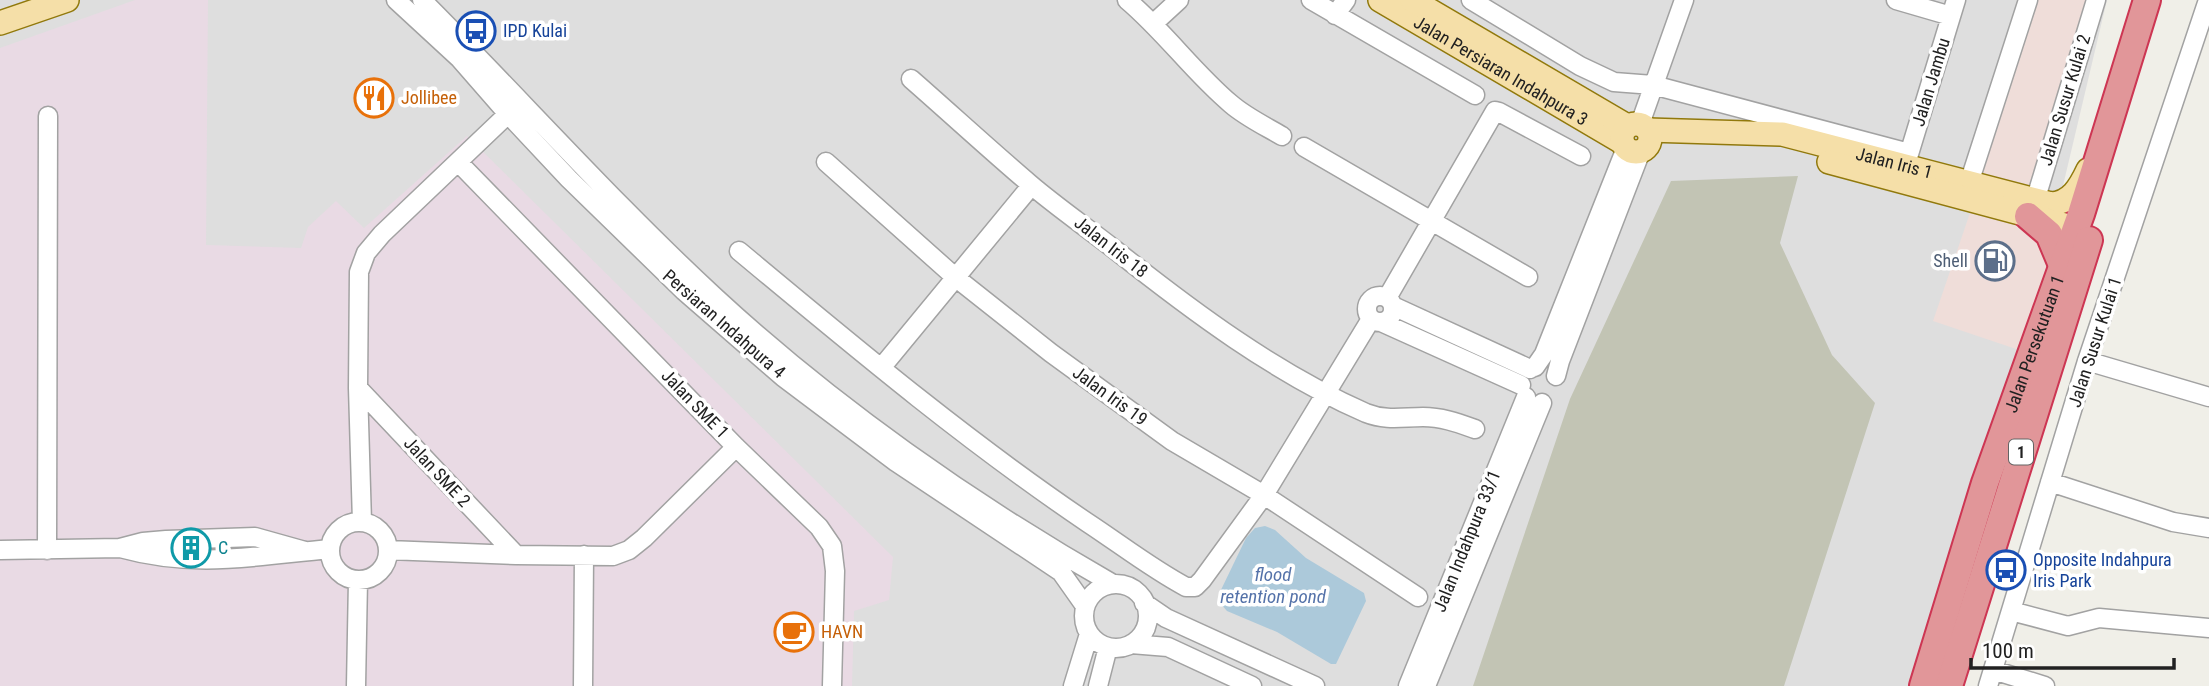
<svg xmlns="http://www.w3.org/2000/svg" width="2209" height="686" font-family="'Roboto Condensed',sans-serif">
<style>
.residential{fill:#dedede}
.commercial{fill:#efddd9}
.industrial{fill:#e9dae4}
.construction{fill:#c2c4b4}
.water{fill:#acc9da}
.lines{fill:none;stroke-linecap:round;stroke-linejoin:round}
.minor-casing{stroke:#a2a2a2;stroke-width:21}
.major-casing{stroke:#91790c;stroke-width:26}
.highway-casing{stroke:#cd3653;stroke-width:30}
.minor{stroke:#fff;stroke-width:18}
.major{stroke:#f5dfa8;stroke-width:23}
.highway{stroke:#e19699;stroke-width:26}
.labels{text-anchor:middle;stroke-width:7;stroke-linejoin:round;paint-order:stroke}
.shield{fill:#fff;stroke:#646464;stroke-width:2}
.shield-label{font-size:16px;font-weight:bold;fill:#212121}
.transit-label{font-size:18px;fill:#164399;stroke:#fff;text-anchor:start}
.street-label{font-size:18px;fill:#212121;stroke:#fff}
.food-label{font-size:18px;fill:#c56008;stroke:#fff;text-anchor:start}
.service-label{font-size:18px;fill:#4e5e75;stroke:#fff;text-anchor:end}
.culture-label{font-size:18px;fill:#0d838f;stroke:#fff;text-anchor:start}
.water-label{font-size:19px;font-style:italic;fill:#5472a9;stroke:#fff}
</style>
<rect width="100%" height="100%" fill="#f0efe8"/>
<path class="residential" d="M0,0h2107l-86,363 -111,323h-1910z"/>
<path class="commercial" d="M2033,0h58l-58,191 -57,-14z
M1971,210l71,21 8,27 -28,93 -89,-30z"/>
<path class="industrial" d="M135,0h73l-2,245 95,3 7,-21 28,-26 28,27 103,-92 426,421 -4,43 -35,11 -2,75h-852v-638z"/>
<path class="construction" d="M1798,176l-18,67 52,112 43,48 -91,283h-311l97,-287 101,-218z"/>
<path class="water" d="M1265,526l10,4 31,28 58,35 2,8 -30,63h-5l-54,-32 -50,-21 -7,-8 -1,-9 27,-56 9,-10z"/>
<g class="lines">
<g class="minor-casing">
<path id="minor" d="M396,0l64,59 48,55 61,65 115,112 99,86 113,85 165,110 24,34
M422,0c98,98 191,203 293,297 118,109 259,208 398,287
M1127,0c38,32 66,72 104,104 15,13 34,22 51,32
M1311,0l164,95
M1471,0l109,66 34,16 39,3 256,68
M1896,0l55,16
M1335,15l11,-15
M1154,23l25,-23
M911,79c40,35 79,71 119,105 27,23 56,43 84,65 78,62 161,124 252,164 20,8 37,4 57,4 19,0 35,6 52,12
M1640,124l44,-124
M1304,147l224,130
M826,162l129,115 96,76 121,88 92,54 154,102
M459,163l277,284 83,80 13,19 3,25 -3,115
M1906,164l50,-164
M1969,183l59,-183
M2035,201l61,-201
M739,251c113,94 226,189 349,272 32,21 64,46 98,64h9l7,-7 62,-85 107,-176
M1367 309a13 13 0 1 1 26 0a13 13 0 1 1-26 0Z
M1387,298l108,-187 4,1 82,44
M1393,306l137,63
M1381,322l140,63
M2087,361l122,36
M1535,367l9,-13 82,-206
M881,368l150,-182
M1556,376l4,-15 81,-210
M358,388l158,167
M2050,482l123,40 36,6
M362,522l-4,-134 1,-116 7,-19 16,-19 126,-120
M330 551a29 29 0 1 1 58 0a29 29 0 1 1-58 0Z
M120,548c76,21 134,8 210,1
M0,550l120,-2 23,-6 23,-2 89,-3 50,14
M47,550l1,-434
M388,550l128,5 97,1 16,-6 15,-12 92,-91
M1084 616a32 32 0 1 1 64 0a32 32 0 1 1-64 0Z
M1144,603l22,15 149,68
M2011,611l57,15 31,-8 110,10
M1131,644l37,3 84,39
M1993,670l52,16
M356,686l2,-106
M583,686l1,-131
M1073,686l16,-52
M1098,686l10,-39
M1408,686l118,-289
M1426,686l116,-283
M1988,686l99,-325 121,-361"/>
</g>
<g class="major-casing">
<g id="major">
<path id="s1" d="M1380,0l242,142"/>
<path d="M1412,0l215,126"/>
<path d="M0,23l67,-23"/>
<circle cx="1636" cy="138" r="14"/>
<path id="s2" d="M1648,130l134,4 269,70c20,-1 29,-17 37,-34"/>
<path d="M1829,162l247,66"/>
</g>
</g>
<g class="highway-casing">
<g id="highway">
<path d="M2028,216l21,18 13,31"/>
<path id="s3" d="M1923,686l62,-203 96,-269 66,-214"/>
<path d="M1949,686l140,-446"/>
</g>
</g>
<use href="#minor" class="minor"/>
<use href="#major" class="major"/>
<use href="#highway" class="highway"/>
</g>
<defs>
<g id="bus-ring" transform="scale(2.0125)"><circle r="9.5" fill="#fff" stroke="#1a4fb4" stroke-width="1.5"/><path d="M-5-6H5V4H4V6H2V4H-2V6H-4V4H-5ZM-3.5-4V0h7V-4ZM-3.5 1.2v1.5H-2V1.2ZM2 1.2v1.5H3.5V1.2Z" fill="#1a4fb4"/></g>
<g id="restaurant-ring" transform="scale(2.0125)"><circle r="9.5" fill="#fff" stroke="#e8710a" stroke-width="1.5"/><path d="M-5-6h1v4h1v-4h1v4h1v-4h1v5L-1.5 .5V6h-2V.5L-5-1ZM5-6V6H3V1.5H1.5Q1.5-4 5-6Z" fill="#e8710a"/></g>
<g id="fuel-ring" transform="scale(2.0125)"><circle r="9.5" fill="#fff" stroke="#5c6f8a" stroke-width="1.5"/><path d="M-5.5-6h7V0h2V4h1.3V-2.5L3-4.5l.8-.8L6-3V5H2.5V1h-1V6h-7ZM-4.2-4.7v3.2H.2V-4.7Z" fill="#5c6f8a"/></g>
<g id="building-ring" transform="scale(2.0125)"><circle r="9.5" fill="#fff" stroke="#0f9aa8" stroke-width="1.5"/><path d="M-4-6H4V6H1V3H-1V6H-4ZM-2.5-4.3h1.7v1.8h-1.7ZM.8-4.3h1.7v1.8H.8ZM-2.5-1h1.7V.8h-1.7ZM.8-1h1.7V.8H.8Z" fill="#0f9aa8"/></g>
<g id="cafe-ring" transform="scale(2.0125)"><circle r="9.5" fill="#fff" stroke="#e8710a" stroke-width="1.5"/><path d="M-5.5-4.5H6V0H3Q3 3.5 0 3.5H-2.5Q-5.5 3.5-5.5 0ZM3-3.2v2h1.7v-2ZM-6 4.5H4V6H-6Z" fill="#e8710a"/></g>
</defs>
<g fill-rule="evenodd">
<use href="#bus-ring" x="476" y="31"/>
<use href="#restaurant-ring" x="374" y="98"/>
<use href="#fuel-ring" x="1995" y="261"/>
<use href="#building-ring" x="191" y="548"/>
<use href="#bus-ring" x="2006" y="570"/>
<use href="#cafe-ring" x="794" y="632"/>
</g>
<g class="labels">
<rect class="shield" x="2009" y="439.5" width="24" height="25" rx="5"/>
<g class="shield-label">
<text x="2021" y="458">1</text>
</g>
<g class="transit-label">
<text x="503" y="37">IPD Kulai</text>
<text x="2033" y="566">Opposite Indahpura<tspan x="2033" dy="21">Iris Park</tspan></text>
</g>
<g class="street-label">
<text dy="6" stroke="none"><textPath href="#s1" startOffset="140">Jalan Persiaran Indahpura 3</textPath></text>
<text transform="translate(1931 82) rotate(-73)" y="6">Jalan Jambu</text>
<text transform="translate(2065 100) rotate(-73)" y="6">Jalan Susur Kulai 2</text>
<text dy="6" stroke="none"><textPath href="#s2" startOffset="250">Jalan Iris 1</textPath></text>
<text transform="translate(1111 247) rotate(38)" y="6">Jalan Iris 18</text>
<text transform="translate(724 324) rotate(41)" y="6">Persiaran Indahpura 4</text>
<text transform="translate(2095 342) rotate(-72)" y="6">Jalan Susur Kulai 1</text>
<text dy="6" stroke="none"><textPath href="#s3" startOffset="360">Jalan Persekutuan 1</textPath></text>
<text transform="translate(1110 396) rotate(36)" y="6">Jalan Iris 19</text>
<text transform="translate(695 404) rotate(46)" y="6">Jalan SME 1</text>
<text transform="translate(437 472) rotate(47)" y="6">Jalan SME 2</text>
<text transform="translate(1467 541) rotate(-68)" y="6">Jalan Indahpura 33/1</text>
</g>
<g class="food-label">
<text x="401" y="104">Jollibee</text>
<text x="821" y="638">HAVN</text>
</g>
<g class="service-label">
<text x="1968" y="267">Shell</text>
</g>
<g class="culture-label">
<text x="218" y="554">C</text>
</g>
<g class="water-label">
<text x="1273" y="581">flood<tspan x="1273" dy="22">retention pond</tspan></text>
</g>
</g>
<path d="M1971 658v10h203v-10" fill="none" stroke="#212121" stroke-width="3.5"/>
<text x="1982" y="658" font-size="21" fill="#212121" stroke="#ffffff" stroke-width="5" paint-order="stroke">100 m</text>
</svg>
